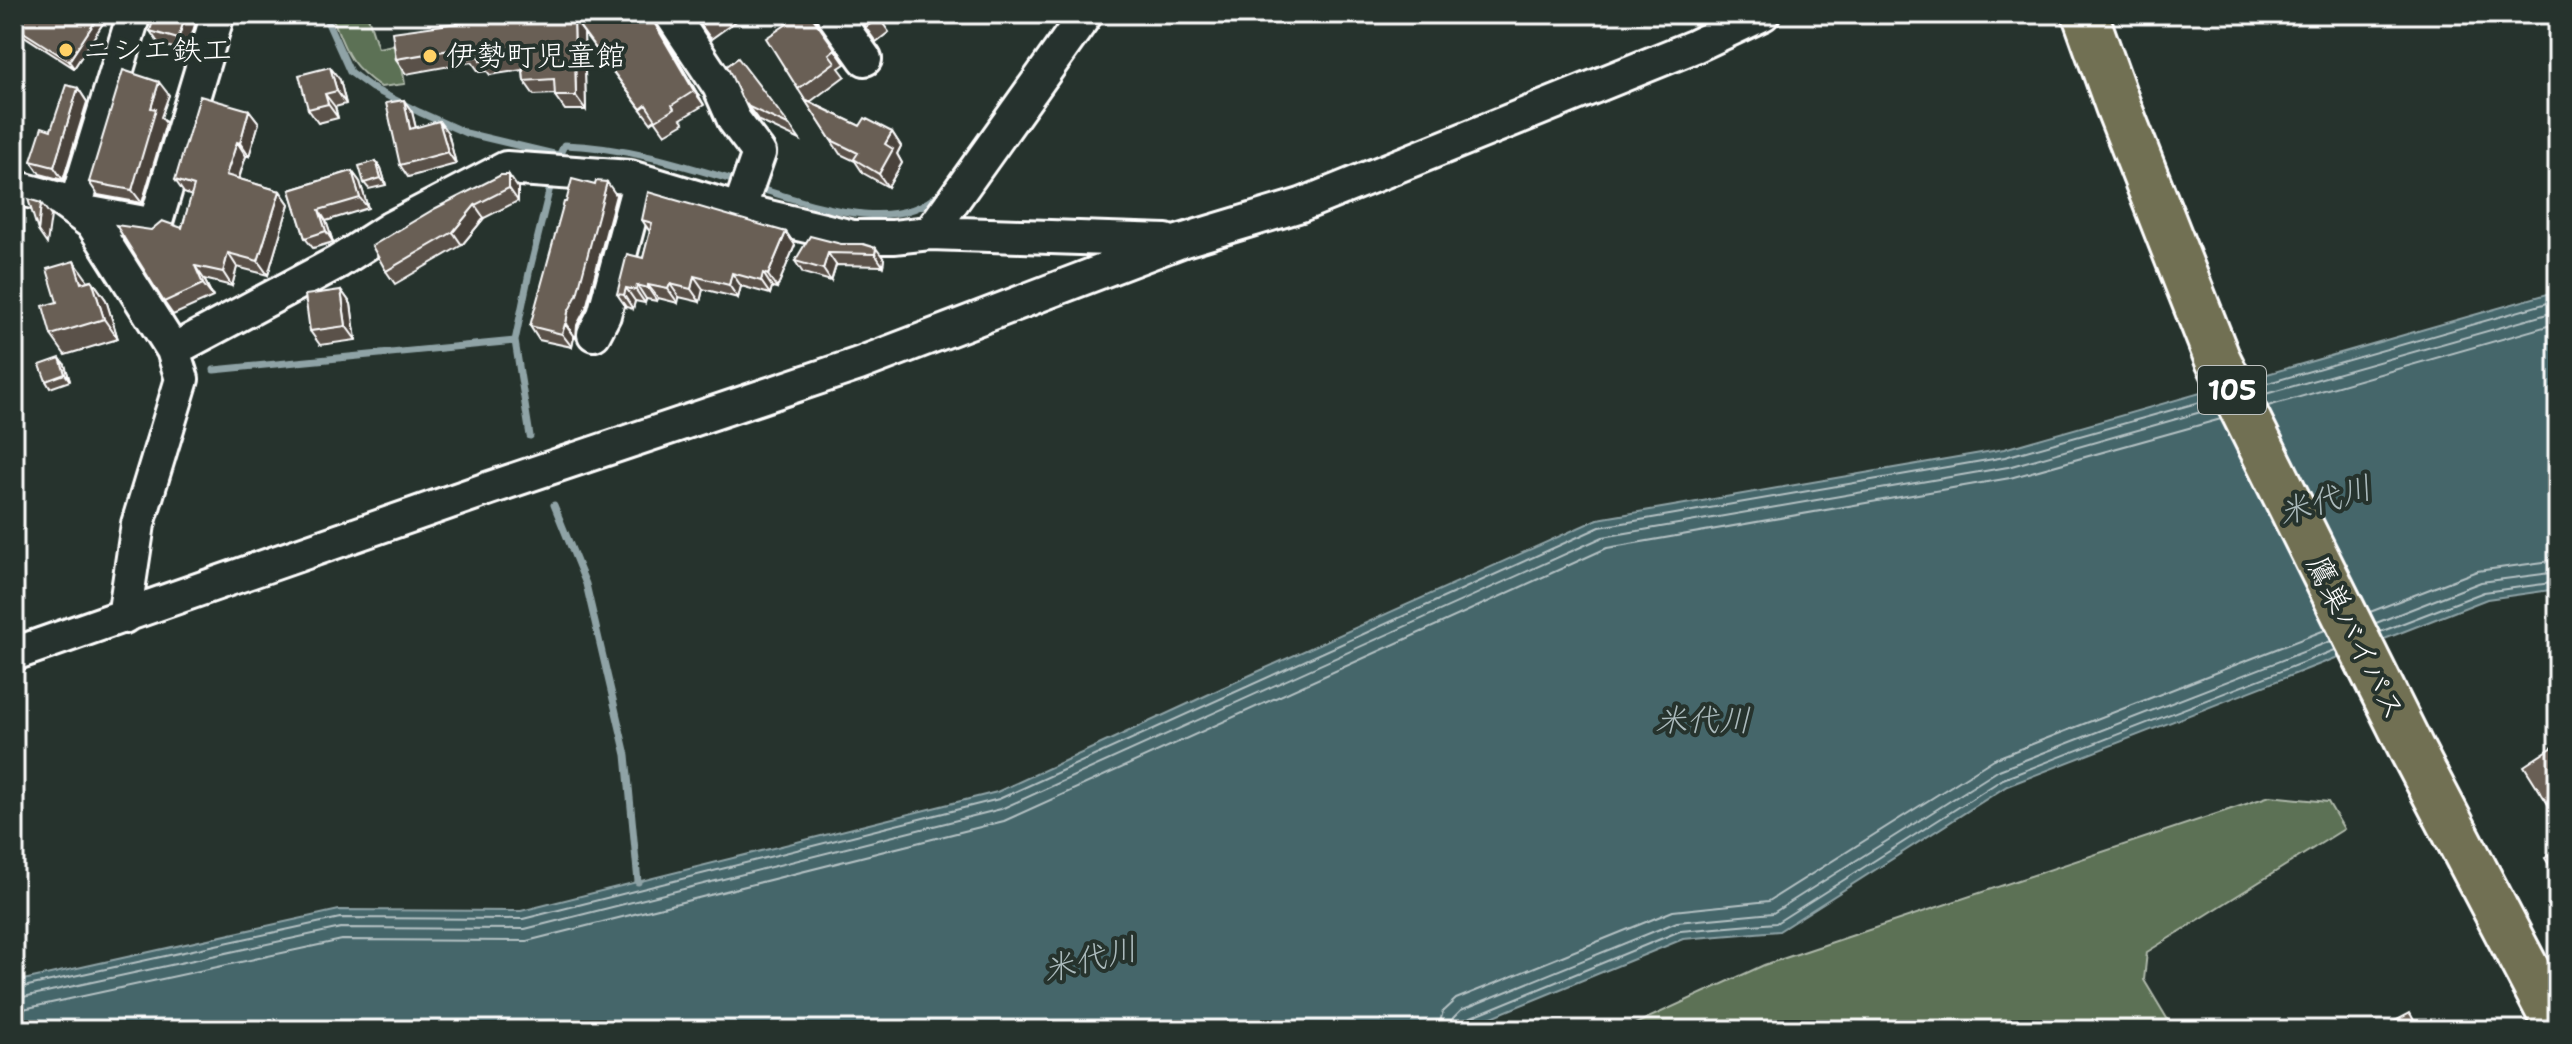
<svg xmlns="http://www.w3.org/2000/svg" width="2572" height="1044" font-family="'Shantell Sans','Klee One',sans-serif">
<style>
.green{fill:#5c7155;stroke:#aeb8aa;stroke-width:2}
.water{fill:#45666b;stroke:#8fa3a6;stroke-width:2}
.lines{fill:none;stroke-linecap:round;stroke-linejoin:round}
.shore{stroke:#b5c2c4;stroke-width:2}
.stream{stroke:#8fa3a6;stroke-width:7}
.minor-casing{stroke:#fff;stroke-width:38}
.highway-casing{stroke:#fff;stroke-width:50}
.minor{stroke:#26332d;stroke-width:32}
.highway{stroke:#716f52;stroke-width:44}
.wall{fill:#5a5148;stroke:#fff;stroke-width:2}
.shaded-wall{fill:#4a423b;stroke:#fff;stroke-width:2}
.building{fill:#695e54;stroke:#fff;stroke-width:2}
.poi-dot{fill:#ffd166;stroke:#26332d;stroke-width:3}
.labels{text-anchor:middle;stroke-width:8;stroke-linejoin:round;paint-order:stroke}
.shield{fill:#26332d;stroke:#bec2c0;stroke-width:2}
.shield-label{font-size:28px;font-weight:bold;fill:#fff}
.poi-label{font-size:30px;fill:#fff;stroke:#26332d;text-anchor:start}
.street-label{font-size:30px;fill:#fff;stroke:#26332d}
.water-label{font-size:32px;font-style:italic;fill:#abbabc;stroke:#26332d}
</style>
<rect width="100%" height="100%" fill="#26332d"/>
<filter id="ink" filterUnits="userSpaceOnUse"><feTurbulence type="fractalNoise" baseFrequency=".0125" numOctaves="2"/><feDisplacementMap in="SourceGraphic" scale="16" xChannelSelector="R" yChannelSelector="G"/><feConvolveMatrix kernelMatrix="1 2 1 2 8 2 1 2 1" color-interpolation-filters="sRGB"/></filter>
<g filter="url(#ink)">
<path class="green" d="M331,14h36l11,34 20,-4 7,40 -24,3c-34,-24 -35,-36 -50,-73z
M2270,796l58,6 16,27 -197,123 -3,28 30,50h-552l142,-65z"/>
<path class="water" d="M2558,291v298l-71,10 -480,187 -228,145 -96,8 -223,91h-1446v-48l325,-72 182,1 476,-119 260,-120 341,-153 406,-70z"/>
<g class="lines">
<path class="shore" d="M2258,386l300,-86
M2262,395l296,-84
M2268,406l290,-83
M2370,612l107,-41 81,-11
M2376,623l105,-41 77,-10
M2380,632l104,-40 74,-10
M14,989l326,-71 183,1 476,-120 601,-272 405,-70 206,-58
M14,999l327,-71 184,1 476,-120 602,-272 405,-70 207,-59
M14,1011l328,-71 185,1 477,-120 603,-273 403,-70 211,-59
M1438,1030l5,-19 13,-12 217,-88 96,-10 225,-142 331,-129
M1450,1030l3,-12 8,-8 216,-88 96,-9 226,-143 332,-129
M1460,1030l1,-6 5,-5 214,-88 96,-8 227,-144 332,-129"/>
<path class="stream" d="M324,14l26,58 22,16 47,24 47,21 92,22
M556,163l8,-18c61,2 116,19 175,37
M754,187c53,15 140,51 187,5
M214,370l301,-29
M530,436l-15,-95 14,-68 23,-94
M554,505l32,79 40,171 12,127"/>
<g class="minor-casing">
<path id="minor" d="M134,14l-60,196 81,15 63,-211
M671,14l48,72 15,34 25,33 -20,57
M833,14l32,45
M14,187l45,12 34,25 80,126 9,29 -44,145 -14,93
M930,233l156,-219
M594,334l10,-19 36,-135
M173,350l165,-88 53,-34 115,-60 124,9 109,33 114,27h40l37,-4 236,8
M14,654l476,-166 369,-124 322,-123 120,-36 394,-159 68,-32"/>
</g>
<g class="highway-casing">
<path id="highway" d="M2085,14l33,92 99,252 196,394 145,277"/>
</g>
<use href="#minor" class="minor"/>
<use href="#highway" class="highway"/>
</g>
<path class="wall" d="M21,14h88l-35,54 -56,-36 -4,-6z
M198,14l-11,38 -28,-8 -9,-13z
M522,14h131l-1,2 52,89 -23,14 3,4 -19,11 -10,-14 -4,3 -67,-90 2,77h-21l-10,-14v-2l-21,1 -10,-14 -1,-11 -33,5 -3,-4 -8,1 -7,-10 -66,12 -10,-15z
M693,14h53l-35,25z
M750,14h13l-8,6z
M781,14h33l3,10 28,40 -6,4 6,8 -35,26 50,24 32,6 9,14 -4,8 5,9 -14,24 -25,-14 -8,-12 -15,-7 -42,-65 -11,-65z
M856,14l23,4 10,14 -13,10z
M340,80l6,24 -11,3 3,11 -20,5 -10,-14z
M78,88l9,14 -24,78 -23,-6 -9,-13z
M169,95l-8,22 5,6 -24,80 -44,-8 -9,-13z
M741,97l49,29 10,14 -41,-19z
M249,110l10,13 -10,33h-3l-7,23 41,12 9,13 -21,71 -31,-8 -5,19 -28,-7 9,18 -40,18 -9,-13 -13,-72 31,-2 10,-32 -8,-3 -9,-13z
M412,112l4,16 32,5 8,31 -48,13 -8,-12z
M376,161l5,7 5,17 -17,4 -5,-6z
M352,171l8,11 8,26 -42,13 7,21 -20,6 -8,-10 -15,-48z
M501,175l17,13v13l-34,17 -22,27 -67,39 -9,-13z
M14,195l10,14 -2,103h-8z
M616,195l-30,113 -9,17 -1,13 -2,-1 -2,10 -33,-7 -9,-14z
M642,220l144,12 9,13 -18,43 -5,-1 -2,7 -29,-8 -3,12 -35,-9 -3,13 -21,-5 -1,6 -20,-5 -1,3 -11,-2 -1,4 -10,-2 -2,8 -7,-2 -9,-13 26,-36 7,-26z
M841,244h22l21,15 -1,7 -47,-1 -5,16 -28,-8 -8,-12z
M92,280l14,20 12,39 -53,16 -14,-20 6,-33 31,-21z
M341,290l10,14 5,36 -36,5 -10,-14z
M65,365l5,16 -20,7 -4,-7z"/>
<path class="shaded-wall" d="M100,14h9l-35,54 -5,-7z
M186,14h12l-11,38 -9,-13z
M649,14h4l-1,2 52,89 -10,-14z
M574,19l10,14 2,77 -10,-14z
M330,67l10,13 6,24 -9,-13z
M159,82l10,13 -8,22 5,6 -24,80 -10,-13 19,-82z
M78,88l9,14 -24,78 -9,-13z
M325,94l10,13 3,11 -10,-14z
M404,100l8,12 7,29 -9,-12z
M249,110l10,13 -10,33 -9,-13z
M439,121l9,12 8,31 -8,-12z
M892,132l9,14 -4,8 5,9 -14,24 -9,-13 6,-30z
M237,142l9,14 -11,33 -9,-14z
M376,161l5,7 5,17 -5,-7z
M352,171l8,11 8,26 -8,-10z
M509,175l9,13v13l-9,-13z
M607,182l9,13 -30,113 -9,17 -1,13 -10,-14 2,-12z
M280,191l9,13 -21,71 -10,-14z
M14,195l10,14 -2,103 -8,-11z
M41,203l10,13 -4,28 -9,-13z
M475,205l9,13 -22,27 -9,-13z
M319,210l7,11 7,21 -7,-11z
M786,232l9,13 -18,43 -9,-13z
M876,248l8,11 -1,7 -8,-12z
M228,253l9,14 -5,19 -9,-14z
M828,253l8,12 -5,16 -8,-12z
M74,261l14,20 -7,2z
M195,266l9,13 9,18 -10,-13z
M732,273l9,13 -3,12 -9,-13z
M763,273l9,14 -2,7 -9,-13z
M694,276l9,13 -3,13 -9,-13z
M92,280l14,20 12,39 -14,-20z
M670,284l9,13 -1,6 -10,-14z
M637,285l9,14 -1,4 -9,-13z
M648,285l10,13 -1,3 -9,-13z
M626,288l9,13 -2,8 -9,-14z
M341,290l10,14 5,36 -10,-14z
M565,324l9,13 -2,10 -10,-13z
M60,358l5,7 5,16 -5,-7z"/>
<path class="building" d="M21,14h79l-31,47 -55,-35z
M155,14h31l-8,25 -28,-8z
M522,14h127l45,77 -22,14 2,4 -18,11 -10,-15 -5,4 -67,-90 2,77h-21l-1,-17 -30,2 -2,-26 -42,6v-5l-10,2 -2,-11 -72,12 -4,-27z
M693,14h23l-15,11z
M781,14h29l25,35 -6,5 6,8 -37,27 -32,-51 21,-14z
M856,14h20l3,4 -13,9z
M738,58l52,68 -41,-19 -8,-10 -14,-31z
M330,67l7,24 -12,3 3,10 -20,5 -9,-34z
M123,70l36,12 -8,26 5,1 -24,81 -43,-8z
M66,85l12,3 -24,79 -23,-6 11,-34 9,3z
M200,96l49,14 -9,33 -3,-1 -11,33 54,16 -22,70 -30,-8 -5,19 -28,-6 8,18 -39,18 -48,-77 35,5 11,-9 20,7 12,-42 -19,-6z
M404,100l6,29 29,-8 9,31 -48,13 -14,-62z
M805,100l55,26 5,-8 27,14 -7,12 8,5 -14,25 -25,-15 4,-6 -27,-13z
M376,161l5,17 -17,5 -5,-17z
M352,171l8,27 -41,12 7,21 -21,7 -15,-48z
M501,175h8v13l-34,17 -22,27 -67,39 -14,-25 64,-38z
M572,179l23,6 1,-4 11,1 -30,113 -9,17 -2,12h-1l-3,10 -32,-8 34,-124h2z
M648,192l138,40 -18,43 -5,-2 -2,8 -29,-8 -3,12 -35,-9 -3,13 -21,-5 -2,5 -20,-4v3l-11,-3 -1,5 -10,-2 -2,7 -7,-1 10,-40 16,4 9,-35 -10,-3z
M28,199l13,4 -3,28z
M810,236l31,8h22l13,4 -1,6 -47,-1 -5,16 -28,-8z
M74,261l7,22 11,-3 12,39 -53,16 -8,-29 14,-4 -10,-33z
M341,290l5,36 -36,5 -5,-36z
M60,358l5,16 -19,7 -6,-16z
M2556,745l2,4v71l-34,-54z
M2558,850v29l-13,-21z
M2410,1013l9,17h-41z"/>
</g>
<g class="poi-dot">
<circle cx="66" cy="50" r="8"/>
<circle cx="430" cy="56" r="8"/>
</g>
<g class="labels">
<rect class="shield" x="2198" y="366" width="68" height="48" rx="6"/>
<g class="shield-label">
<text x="2232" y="400">105</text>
</g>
<g class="poi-label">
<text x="82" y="60">ニシエ鉄工</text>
<text x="446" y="66">伊勢町児童館</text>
</g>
<g class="street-label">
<text transform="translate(2356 638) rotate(63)" y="10">鷹巣バイパス</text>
</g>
<g class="water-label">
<text transform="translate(2325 500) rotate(-17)" y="11">米代川</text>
<text x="1703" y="731">米代川</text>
<text transform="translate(1090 959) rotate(-14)" y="11">米代川</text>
</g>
</g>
<rect width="2572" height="1044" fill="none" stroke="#26332d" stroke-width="48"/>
<rect x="24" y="24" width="2524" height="996" fill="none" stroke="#fff" stroke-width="3" filter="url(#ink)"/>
</svg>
